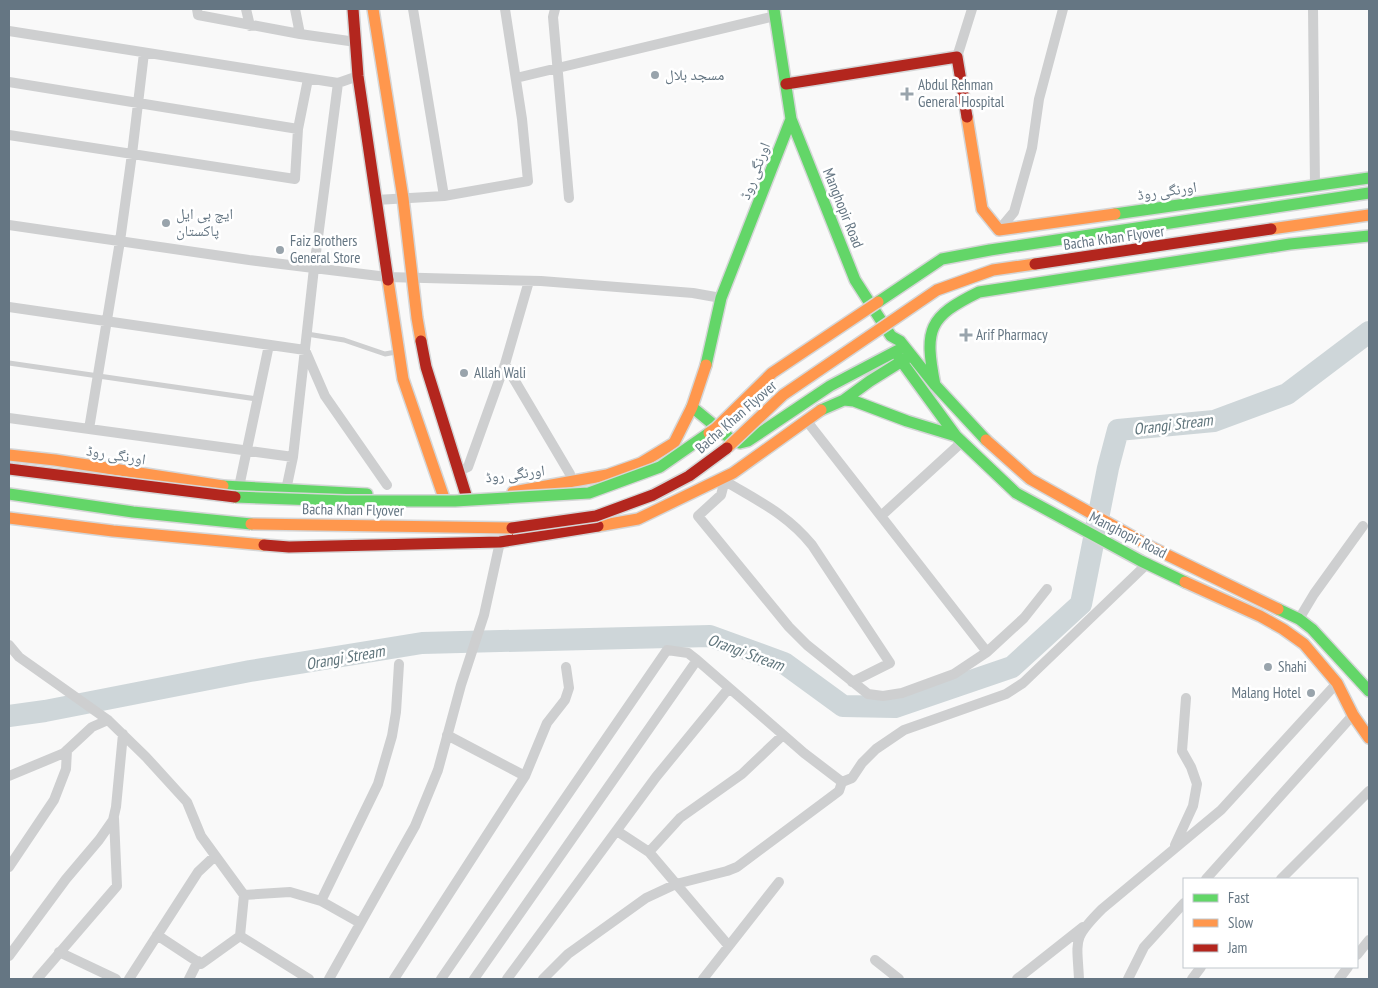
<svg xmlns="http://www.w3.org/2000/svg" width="1378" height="988" font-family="'PT Sans Narrow','Noto Naskh Arabic',sans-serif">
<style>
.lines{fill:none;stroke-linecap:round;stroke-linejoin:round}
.river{stroke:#ced6d9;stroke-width:22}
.fast-casing{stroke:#d5d6d7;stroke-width:14}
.slow-casing{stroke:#d5d6d7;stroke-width:14}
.jam-casing{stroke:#d5d6d7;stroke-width:14}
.lane{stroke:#cecfd0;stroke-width:5}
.street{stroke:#cecfd0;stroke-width:10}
.fast{stroke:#63d668;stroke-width:11}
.slow{stroke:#ff974d;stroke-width:11}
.jam{stroke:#b3261e;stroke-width:11}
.fast-bridge-casing{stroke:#d5d6d7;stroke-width:14;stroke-linecap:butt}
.slow-bridge-casing{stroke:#d5d6d7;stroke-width:14;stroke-linecap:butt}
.jam-bridge-casing{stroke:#d5d6d7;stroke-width:14;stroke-linecap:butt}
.fast-bridge{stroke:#63d668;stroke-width:11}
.slow-bridge{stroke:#ff974d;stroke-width:11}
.jam-bridge{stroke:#b3261e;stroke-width:11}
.poi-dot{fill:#99a4ac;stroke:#fff;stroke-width:2}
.labels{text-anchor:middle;stroke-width:5;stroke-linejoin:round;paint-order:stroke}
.poi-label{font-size:15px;fill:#657683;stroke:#fff;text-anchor:start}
.street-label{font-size:15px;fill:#657683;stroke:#fff}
.water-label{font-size:16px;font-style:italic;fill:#60757c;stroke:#fff}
</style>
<rect width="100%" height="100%" fill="#f9f9f9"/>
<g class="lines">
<path class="river" d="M9,716l36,-5 205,-40 172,-28 288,-7 74,27 59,43 52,1 117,-40 69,-63 27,-136 10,-38 96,-9 73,-27 82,-62"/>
<g class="fast-casing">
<path id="fast" d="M774,9l17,110 64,161 36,56 9,5 35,44 51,55
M1115,214l254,-36
M899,358l57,78 60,57 125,68 44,21
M706,365l15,-67 70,-179
M935,385c-11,-56 -7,-68 44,-93l311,-48 79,-8
M844,400l26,-19 40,-25
M692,407l40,33 8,3 8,-2 82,-55 74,-39
M821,410l23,-10 10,1 53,20 49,15
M223,486l144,8
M1278,609l21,10 13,10 57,62"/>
</g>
<g class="slow-casing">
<path id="slow" d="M373,9l30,189 14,120 4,23
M967,117l15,92 17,21 116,-16
M388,280l15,99 40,116
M986,440l44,39 123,69 125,61
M9,455l46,5 168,26
M513,492l94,-17 34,-12 33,-20 18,-36 14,-42
M9,518l104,13 151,14
M598,526l40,-7 95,-46 88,-63
M1185,582l75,34 23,13 21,15 33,39 16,32 16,23"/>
</g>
<g class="jam-casing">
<path id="jam" d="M353,9l5,67 30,204
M786,84l171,-27 10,60
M421,341l5,26 40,128
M264,545l25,2 211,-5 98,-16"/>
</g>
<path class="lane" d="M307,334l37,6 41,14 11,-2
M9,363l248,36"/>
<path class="street" d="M197,9l1,6 102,19 56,8
M246,9l4,17
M295,9l5,25
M413,9l31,187
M555,9l-2,8 16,181
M1313,9l2,177
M9,31l329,52 20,-7
M957,57l15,-48
M516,78l259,-62
M9,82l289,47 10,-50
M9,135l286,44 3,-50
M376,200l68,-4 84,-15 -6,-62 -17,-110
M9,225l240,35 138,17 154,4 152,12 28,5
M999,230l15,-18 18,-64 7,-49 24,-90
M9,307l296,43 20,46 62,89
M505,364l65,110
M9,418l284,39 -7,33
M806,420l181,232
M89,429l31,-188 12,-87 12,-101
M293,457l21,-189 24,-185
M459,471l9,-4 37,-103 24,-83
M726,476l-5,19 -23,21 91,111 18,18 61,49 15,2 19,-3 52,-19 33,-22 37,-34 23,-29
M725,481c33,20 62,33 87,64l78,118 -38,19
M239,487l30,-142
M881,516l81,-74
M1299,619l15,-25 49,-68
M9,645l10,12 89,63 38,37 41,45 14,34 43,59 -4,41 69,43
M447,735l78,41
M9,776l55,-23 28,-26 16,-7
M617,831l32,21 79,93
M1175,845l18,-39 4,-22 -6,-17 -9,-16 4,-53
M649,852l31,-34 62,-44 41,-39
M9,867l45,-67 12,-31 1,-19
M1206,879l147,-164
M1281,879l88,-88
M244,895l46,-3 31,9 39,22
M321,901l57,-117 14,-48 4,-24 3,-48
M157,935l44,29 39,-28
M59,952l57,27
M1357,955l12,-15
M9,956l57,-77 33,-39 14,-20 3,-13 7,-73
M875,960l24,19
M37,979l80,-93 -3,-68
M129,979l69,-107 17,-16
M189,979l9,-18
M329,979l86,-153 23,-56 23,-85 23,-70 16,-73
M394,979l131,-203 22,-53 18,-23 4,-12 -3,-21
M441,979l226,-329 21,3 9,7 107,93 38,29 10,-4 10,-15 14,-14 28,-19 102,-36 17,-11 125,-120
M474,979l223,-319
M507,979l149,-202 73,-89
M543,979l25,-25 78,-56 30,-14 51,-13 10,-4 102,-76 3,-9
M703,979l76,-97
M1017,979l66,-52
M1079,979c-2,-40 -7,-40 23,-70l119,-99 116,-127
M1128,979l16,-32 40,-44
M1192,979l9,-12
M1339,979l9,-12"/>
<use href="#fast" class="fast"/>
<use href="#slow" class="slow"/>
<use href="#jam" class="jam"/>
<g class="fast-bridge-casing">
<path id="fast-bridge" d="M878,302l64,-43 48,-9 379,-57
M9,494l124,18 118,12
M235,497l111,4h109l134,-8 71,-26 49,-34"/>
</g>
<g class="slow-bridge-casing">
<path id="slow-bridge" d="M1271,229l98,-14
M709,433l7,-5 56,-55 106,-71
M727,448l56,-53 154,-105 56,-20 42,-6
M251,524l261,4"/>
</g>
<g class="jam-bridge-casing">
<path id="jam-bridge" d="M1035,264l236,-35
M9,469l226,28
M512,528l84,-12 57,-21 36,-19 38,-28"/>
</g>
<use href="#fast-bridge" class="fast-bridge"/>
<use href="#slow-bridge" class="slow-bridge"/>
<use href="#jam-bridge" class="jam-bridge"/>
</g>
<g class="poi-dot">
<circle cx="655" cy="75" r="5"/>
<path d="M904.5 86.5h5v5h5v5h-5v5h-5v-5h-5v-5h5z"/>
<circle cx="166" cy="223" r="5"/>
<circle cx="280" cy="250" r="5"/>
<path d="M963.5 327.5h5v5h5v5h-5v5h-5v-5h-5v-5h5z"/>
<circle cx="464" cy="373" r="5"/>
<circle cx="1268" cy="667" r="5"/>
<circle cx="1311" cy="693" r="5"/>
</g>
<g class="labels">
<g class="poi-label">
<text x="665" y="80">مسجد بلال</text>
<text x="918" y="90">Abdul Rehman<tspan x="918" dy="17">General Hospital</tspan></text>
<text x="176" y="219">ایچ بی ایل<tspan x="176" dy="17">پاکستان</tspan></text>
<text x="290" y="246">Faiz Brothers<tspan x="290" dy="17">General Store</tspan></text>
<text x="976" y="340">Arif Pharmacy</text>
<text x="474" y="378">Allah Wali</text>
<text x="1278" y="672">Shahi</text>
<text x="1301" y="698" text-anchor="end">Malang Hotel</text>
</g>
<g class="street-label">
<text transform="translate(755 171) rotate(-69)" y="5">اورنگی روڈ</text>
<text transform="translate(1167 191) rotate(-8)" y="5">اورنگی روڈ</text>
<text transform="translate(843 208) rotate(68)" y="5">Manghopir Road</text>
<text transform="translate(1114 238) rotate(-8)" y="5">Bacha Khan Flyover</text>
<text transform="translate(736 417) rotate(-41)" y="5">Bacha Khan Flyover</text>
<text transform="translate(116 455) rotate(9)" y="5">اورنگی روڈ</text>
<text transform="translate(515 474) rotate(-7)" y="5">اورنگی روڈ</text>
<text transform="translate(353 510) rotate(1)" y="5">Bacha Khan Flyover</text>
<text transform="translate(1128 535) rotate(27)" y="5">Manghopir Road</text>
</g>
<g class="water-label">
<text transform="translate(1173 424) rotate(-7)" y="6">Orangi Stream</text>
<text transform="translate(746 652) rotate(20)" y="6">Orangi Stream</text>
<text transform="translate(345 657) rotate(-10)" y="6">Orangi Stream</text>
</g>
</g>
<rect width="1378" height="988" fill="none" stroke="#657683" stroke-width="20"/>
<rect x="1183" y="878" width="175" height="90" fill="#ffffff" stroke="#c1c8cd"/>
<rect x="1193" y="894" width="25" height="8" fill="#63d668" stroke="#c1c8cd"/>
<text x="1228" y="903" font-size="15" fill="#657683">Fast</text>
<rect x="1193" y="919" width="25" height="8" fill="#ff974d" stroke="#c1c8cd"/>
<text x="1228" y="928" font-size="15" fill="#657683">Slow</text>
<rect x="1193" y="944" width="25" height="8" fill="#b3261e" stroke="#c1c8cd"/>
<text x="1228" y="953" font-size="15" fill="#657683">Jam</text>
</svg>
